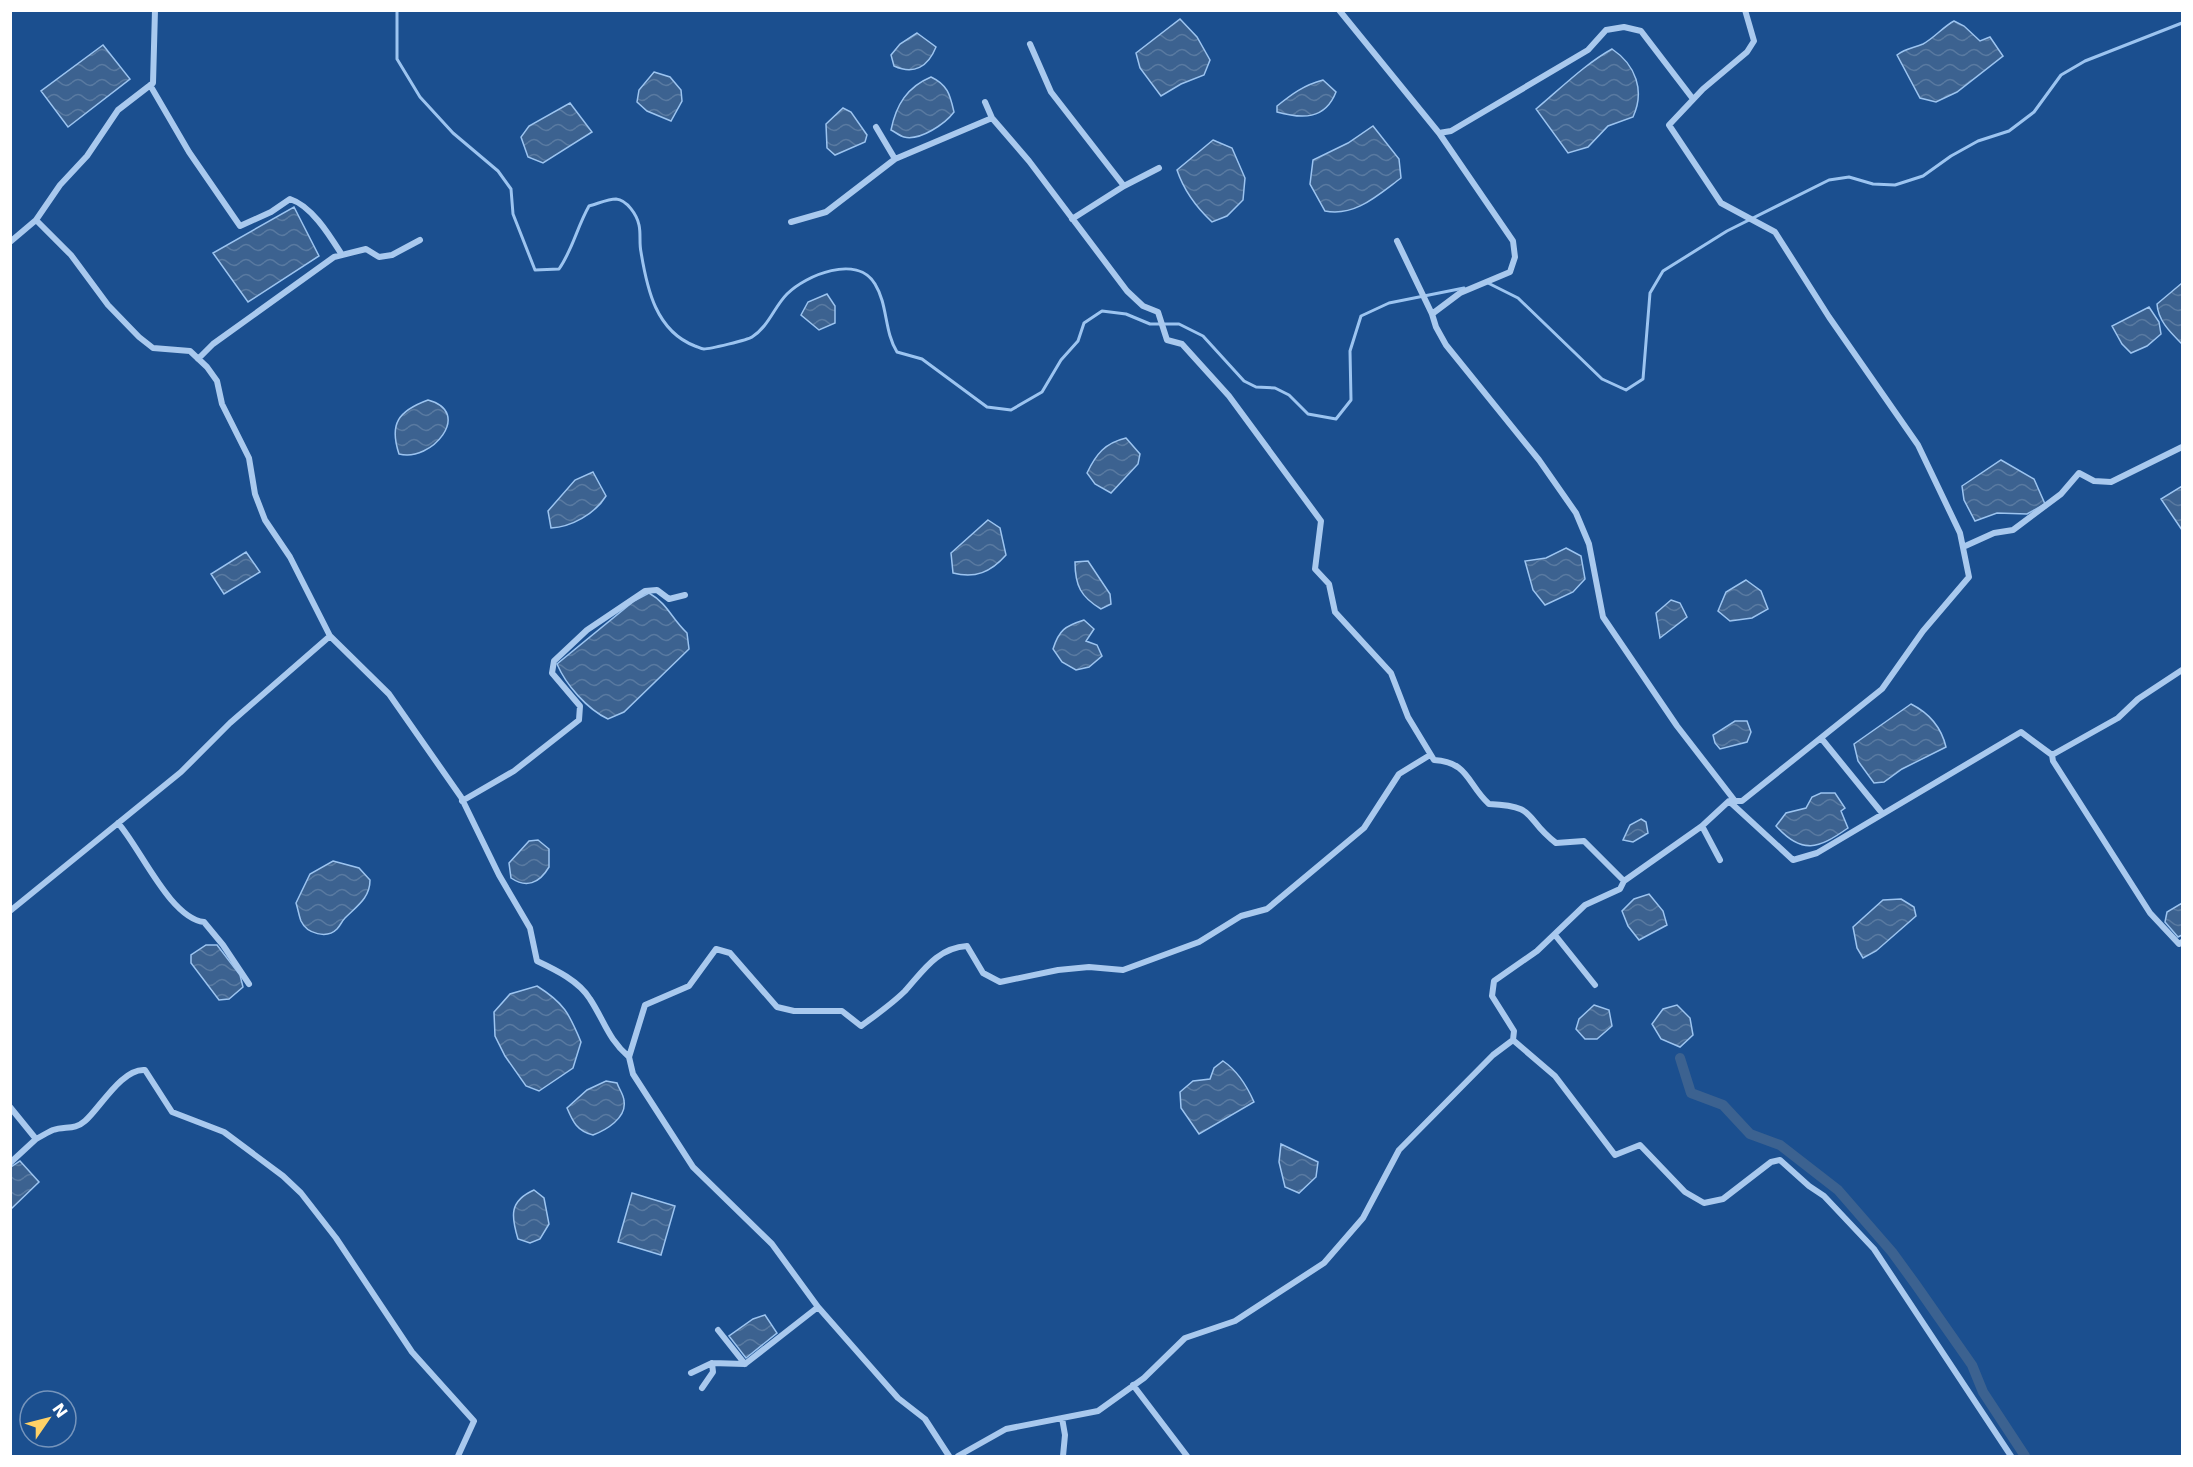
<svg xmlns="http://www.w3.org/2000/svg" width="2193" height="1467" font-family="'DejaVu Sans',sans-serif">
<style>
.water{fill:url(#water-waves);stroke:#9cc4f0;stroke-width:1.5}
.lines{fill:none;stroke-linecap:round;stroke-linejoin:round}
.stream{stroke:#9cc4f0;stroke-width:3}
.canal{stroke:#3c6290;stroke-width:10}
.minor{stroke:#a9c9ee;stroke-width:6}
</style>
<defs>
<pattern id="water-waves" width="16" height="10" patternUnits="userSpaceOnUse" patternTransform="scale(1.5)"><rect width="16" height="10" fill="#3c6290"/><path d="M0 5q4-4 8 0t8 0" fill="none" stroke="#597aa1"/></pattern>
</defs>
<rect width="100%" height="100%" fill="#1b4f8f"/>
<path class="water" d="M1180,19l17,18 13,23 -6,15 -23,9 -20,12 -21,-28 -4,-15z
M1954,21l10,5 16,15 10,-4 13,19 -46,36 -21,10 -16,-4 -23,-43c9,-7 17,-7 26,-11 11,-6 20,-17 31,-23z
M917,33l19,14c-8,20 -22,28 -42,19l-3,-11 9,-11z
M103,45l27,34 -62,48 -27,-36z
M1612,49c24,16 33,42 21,68l-25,9 -20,21 -20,6 -32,-44c24,-20 49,-45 76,-60z
M654,72l16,5 11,13 1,11 -11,20 -24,-10 -10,-9 2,-12z
M931,77c17,8 19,18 23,35 -9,12 -34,29 -50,25 -4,-1 -9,-5 -13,-7 5,-25 16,-43 40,-53z
M1323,80l13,12c-11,28 -34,27 -59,20v-6c15,-12 27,-21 46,-26z
M570,103l22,29 -49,31 -15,-6 -7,-20 8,-11z
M843,108l8,4 16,23 -2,7 -30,13 -8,-7 -1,-24z
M1373,126l26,33 2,19c-23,17 -46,39 -76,33l-15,-27 3,-24 35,-17z
M1213,140l19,8 13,30 -2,22 -16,16 -15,6c-16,-15 -28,-31 -35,-52z
M294,207l25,49 -71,46 -35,-49z
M2182,283v61c-11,-11 -24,-23 -25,-40z
M827,294l8,12v17l-16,7 -18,-15 7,-13z
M2149,307l10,15 2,12 -14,12 -16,7 -9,-9 -10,-18z
M428,400c46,12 3,63 -29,54 -10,-30 -1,-43 29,-54z
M1126,438l14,16 -2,10 -27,29 -16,-9 -8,-11c9,-19 18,-30 39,-35z
M2001,460l33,19 11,25 -18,10 -30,-1 -22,8 -11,-21 -2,-14z
M593,472l13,24c-11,18 -35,31 -55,32l-3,-17 27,-31z
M2182,486v44l-21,-31z
M988,520l12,8 6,27c-15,17 -31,24 -53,18l-2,-20z
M1566,548l15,8 4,23 -12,13 -28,13 -12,-15 -8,-29 21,-3z
M246,552l14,20 -36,22 -13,-20z
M1088,561l22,33 1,10 -10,5c-20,-12 -26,-23 -26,-47z
M1746,580l15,11 7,18 -16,9 -22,3 -12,-10 8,-19z
M649,593c19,11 22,25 38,40l2,16 -65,63 -16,7c-21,-10 -42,-34 -51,-55l77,-63z
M1671,600l9,3 7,14 -27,21 -4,-25z
M1084,620l10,9 -8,12 11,4 5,11 -13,11 -13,3 -14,-8 -9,-13c6,-19 12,-23 31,-29z
M1911,704c18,9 30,22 35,43l-44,22 -18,13 -10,1 -16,-22 -4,-17z
M1735,721h12l4,11 -4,10 -27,7 -5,-6 -2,-8z
M1821,793h14l10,15 -4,3 7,17c-30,21 -46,27 -72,-2l10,-13 20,-5 6,-11z
M1641,819l5,3 2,11 -15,9 -10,-2 7,-15z
M538,840l11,9v18c-10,17 -23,21 -38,11l-2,-15 20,-22z
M333,861l26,7 11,12c0,18 -13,26 -25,38 -3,3 -5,8 -8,11 -10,10 -30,5 -36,-8 -2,-5 -3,-12 -5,-18l14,-29z
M1649,894l14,17 4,14 -28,15 -11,-14 -6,-15 12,-12z
M1901,899l13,8 2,9 -40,35 -13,7 -6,-10 -4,-21 30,-27z
M2182,903v32l-4,2 -13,-15 2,-10z
M206,945h11l23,30 3,12 -14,12 -10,1 -28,-37v-8z
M537,986c27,17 32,27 44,56l-8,26 -34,23 -13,-5 -21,-30 -10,-20 -1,-24 16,-18z
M1594,1005l15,5 3,16 -15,13h-12l-9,-10 3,-10z
M1677,1005l13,13 3,17 -13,12 -19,-8 -9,-15 11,-15z
M1223,1061c15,10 24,25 31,41l-55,32 -18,-26 -1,-16 13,-11 17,-2 4,-11z
M606,1081l11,2c2,6 7,12 7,18 3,17 -18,29 -31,34 -16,-4 -20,-13 -26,-27l20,-18z
M1281,1144l37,18 -2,15 -17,16 -14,-6 -6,-25z
M20,1161l19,21 -28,27v-42z
M534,1190l10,8 5,26 -9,15 -10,4 -12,-4c-7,-23 -9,-38 16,-49z
M632,1193l43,13 -14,49 -43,-13z
M765,1315l12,18 -31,25 -17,-22 24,-17z"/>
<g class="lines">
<path class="stream" d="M397,10v49l23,38 33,36 45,38 13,18 2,25 22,56 24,-1c14,-20 18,-42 30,-63 8,-2 19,-7 27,-7 11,1 21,16 23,26 2,9 0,18 2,27 6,37 15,79 54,94 3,1 6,3 9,3 5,0 44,-9 48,-12 17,-11 22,-30 35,-43 19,-19 70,-40 88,-10 13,21 9,47 22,68l25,7 65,48 24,3 31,-18 19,-32 17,-19 6,-18 18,-12 24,3 24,10h29l24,12 41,45 12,6 19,1 14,7 19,19 28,5 15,-19 -1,-49 11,-35 28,-13 75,-15
M1488,283l30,15 84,81 24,11 17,-11 7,-86 13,-22 64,-40 102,-51 20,-3 24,7 22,1 28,-9 28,-20 27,-15 31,-10 25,-19 27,-37 24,-14 97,-38"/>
<path class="canal" d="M1680,1058l11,35 32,12 27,29 30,11 58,45 54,62 24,33 56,80 11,27 42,64"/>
<path class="minor" d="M1339,10l100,123 12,-2 137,-81 18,-20 18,-3 17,4 52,68
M1745,10l9,31 -7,11 -44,37 -34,36 52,78 54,29 54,85 89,128 42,88 9,44 -46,54 -41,58 -140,112h-13l-27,25 -78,55 -4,8 -35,16 -48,46 -43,30 -2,15 22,35 -1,9 42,36 60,79 25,-10 45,47 19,11 19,-4 48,-37 9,-2 29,26 15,10 50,53 137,207
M1030,44l21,48 73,94
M150,85l39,67 51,74 31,-14 19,-13c22,7 40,37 52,56
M985,102l7,16 37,43 98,130 16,15 15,6 9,28 15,4 47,52 92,125 -6,48 14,15 6,28 56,61 17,44 26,43c35,2 33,24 55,44 50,2 34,14 67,39l28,-2 40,40
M876,127l19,32
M1439,133l74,108 2,16 -5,15 -50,21 -28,21 4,13 10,18 93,115 37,53 13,31 14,73 74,109 58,75
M1072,219l52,-33 35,-18
M36,220l35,35 37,50 31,32 14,11 37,3 17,16 10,14 5,23 27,54 6,36 10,26 25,37 40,79
M791,222l35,-10 69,-53 97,-41
M1397,241l35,73
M10,242l26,-22 24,-35 27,-29 31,-46 35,-27 2,-73
M198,359l15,-15 121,-87 32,-8 13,8 13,-2 28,-15
M1963,547l31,-14 19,-3 48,-36 18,-21 15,8 17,1 71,-35
M2182,670l-44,29 -20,19 -66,37 1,6 97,152 29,31 3,-2
M1821,738l61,75
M462,801l52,-30 65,-51 1,-14 -28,-33 2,-12 33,-31 58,-39 12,-1 12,9 16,-4
M1730,802l63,58 24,-7 204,-121 31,23
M118,823c23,26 52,95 86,99l19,23 26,39
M1702,826l18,34
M10,911l171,-139 49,-49 100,-87 59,58 72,103 38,78 31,53 7,33c19,9 42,20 53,38 15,23 18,40 39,58l16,-52 44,-19 27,-37 14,4 47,54 17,4h48l19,15c15,-11 31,-22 44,-35 18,-20 32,-43 62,-45l16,27 17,9 58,-12 31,-3 34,3 76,-28 42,-26 26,-7 97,-81 35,-54 31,-19
M1555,935l40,50
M629,1057l4,17 60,93 79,77 46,63
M10,1107l26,32c6,-3 12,-7 17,-9 12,-4 22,0 32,-9 15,-13 37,-53 60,-51l27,42 52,20 59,44 18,17 35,45 76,114 62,69 -16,35
M10,1163l26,-24
M718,1330l27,34 73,-57 80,91 27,21 24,37
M691,1373l21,-10 33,1
M1133,1385l54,71
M702,1388l11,-16 -1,-9
M1062,1418l3,17 -2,21
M958,1456l48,-27 92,-18 46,-33 41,-40 50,-17 89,-58 39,-45 36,-68 94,-95 20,-15"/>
</g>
<rect width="2193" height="1467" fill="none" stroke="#ffffff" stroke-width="24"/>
<g transform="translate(48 1419) rotate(55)"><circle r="28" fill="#1b4f8f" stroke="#7695bc" stroke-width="1.5"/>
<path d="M0-4.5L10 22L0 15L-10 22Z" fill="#ffd166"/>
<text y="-9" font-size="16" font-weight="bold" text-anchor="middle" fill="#ffffff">N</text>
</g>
</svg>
